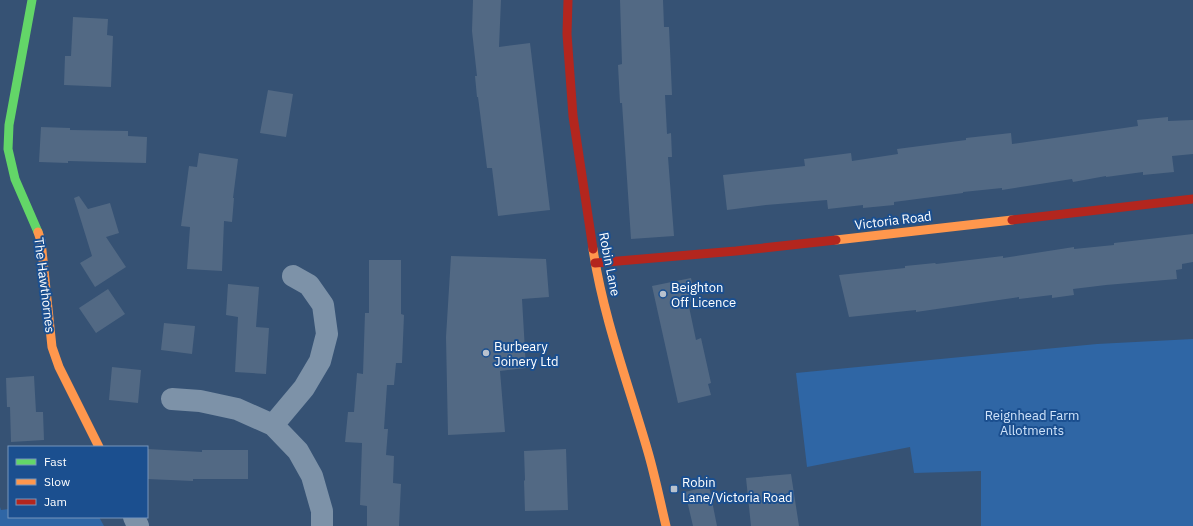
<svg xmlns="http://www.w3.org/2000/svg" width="1193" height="526" font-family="'IBM Plex Sans',sans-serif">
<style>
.green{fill:#2f66a5}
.building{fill:#526984}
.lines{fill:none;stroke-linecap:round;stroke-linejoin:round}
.street{stroke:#7d92a8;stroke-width:22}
.fast{stroke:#63d668;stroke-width:9}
.slow{stroke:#ff974d;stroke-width:9}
.jam{stroke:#b3261e;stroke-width:9}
.poi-dot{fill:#b9c2ce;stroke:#1b4f8f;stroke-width:1.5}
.labels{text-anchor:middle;stroke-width:4;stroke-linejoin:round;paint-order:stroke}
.street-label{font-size:13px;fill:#fff;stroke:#1b4f8f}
.poi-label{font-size:13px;fill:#fff;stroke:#1b4f8f;text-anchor:start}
.park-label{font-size:13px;fill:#cfe3fa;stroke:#1b4f8f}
</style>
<rect width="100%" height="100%" fill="#365274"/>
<path class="green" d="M1193,339v187h-212v-55l-67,2 -4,-26 -103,20 -11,-94 301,-29z
M0,507l1,3 8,-1v8h90l5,9h-104z"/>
<path class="building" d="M473,0h28l-2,47 31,-4 20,167 -52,6 -6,-48h-5l-9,-71h-1l-2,-21h2l-5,-45z
M620,0h43l1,27h5l3,68h-7l2,39 4,-1 1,24h-4l6,79 -43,3 -9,-136h-2l-2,-38 4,-1z
M73,17l35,2 -1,16 6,1 -2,51 -47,-2 1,-29h6z
M268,90l25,4 -7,43 -26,-4z
M1168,117v4l25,-1v34l-21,2 2,16 -31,3v-3l-37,5v-1l-33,6 -1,-3 -70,11v-2l-39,4v1l-69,9v3l-31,3v-3l-35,4 -1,-9 -61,5 -39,5 -4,-35 82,-9 -1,-7 47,-6 1,8 46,-7 -1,-5 69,-9v-2l45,-5 1,11 126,-18 -1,-6z
M41,127l29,1v2l58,1v5l19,1 -1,26 -78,-2v2l-29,-1z
M199,153l39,6 -5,39h1l-2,24 -8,-1 -2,50 -35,-2 3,-42 -9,-1 8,-60 8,1z
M79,196l9,13 22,-6 9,30 -13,4 20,30 -31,20 -15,-24 12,-7 -18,-58z
M1193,234v28l-11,2v5l-6,1 1,9 -71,6 -33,4 1,6 -22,3v-3l-33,4v-2l-103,15v-2l-67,7 -10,-42 66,-7v-2l30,-3 1,1 67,-8v2l71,-11v2l40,-4v-2z
M451,256l95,3 3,38 -27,2 4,69 -26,3 5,61 -57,3 -2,-98z
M369,260h32v54l3,1 -2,48h-6l-2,22h-7l-3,44h4l-2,26 8,1 -1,27 8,1 -2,42h-32v-20l-7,-1 2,-62 -17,-1 3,-30h6l3,-39 6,1 2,-61h4z
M691,278l5,23 -8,1 8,38 5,-2 10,45 -3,1 3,11 -33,8 -26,-117z
M228,284l31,3 -3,40 13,1 -3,46 -31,-2 3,-55 -12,-2z
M108,289l17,25 -29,19 -17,-25z
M164,323l31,3 -3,28 -31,-4z
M112,367l29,3 -3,33 -29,-3z
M34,376l2,36h7l1,28 -33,2 -1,-35h-3l-1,-29z
M147,449l55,3v-2h46v29h-55v2l-46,-2z
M566,449l2,61 -43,1 -1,-30 1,-1 -1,-29z
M791,474l8,52h-48l-5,-48z
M709,486l8,40h-24l-8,-34z"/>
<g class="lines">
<path class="street" d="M172,399l28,2 37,8 36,16 25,26 14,25 10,35v15
M273,425l31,-37 16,-27 7,-27 -4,-29 -14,-20 -16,-9
M134,517l4,9"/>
<path class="fast" d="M32,0l-23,125 -1,24 7,30 23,53"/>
<path class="slow" d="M38,232l3,9 11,106 7,20 40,80
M836,240l176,-20
M593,249c10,68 36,137 55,203 7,24 12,49 18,74"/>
<path class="jam" d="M568,0l-1,34 6,82 20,133
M1012,220l181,-21
M595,263l141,-12 100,-11"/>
</g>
<g class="poi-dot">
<circle cx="663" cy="294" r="4"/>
<circle cx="486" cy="353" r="4"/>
<rect x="670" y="485" width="8" height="8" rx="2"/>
</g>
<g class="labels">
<g class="street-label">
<text transform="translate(893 220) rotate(-7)" y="5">Victoria Road</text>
<text transform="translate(610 264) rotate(79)" y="5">Robin Lane</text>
<text transform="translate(45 285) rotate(83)" y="5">The Hawthornes</text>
</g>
<g class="poi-label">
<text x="671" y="292">Beighton<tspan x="671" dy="15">Off Licence</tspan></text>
<text x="494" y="351">Burbeary<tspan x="494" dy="15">Joinery Ltd</tspan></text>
<text x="682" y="487">Robin<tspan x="682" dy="15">Lane/Victoria Road</tspan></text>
</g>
<g class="park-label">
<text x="1032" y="420">Reignhead Farm<tspan x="1032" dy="15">Allotments</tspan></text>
</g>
</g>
<rect x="8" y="446" width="140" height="72" fill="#1b4f8f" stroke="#7695bc"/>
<rect x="16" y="459" width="20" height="6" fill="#63d668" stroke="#7695bc"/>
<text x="44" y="466" font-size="12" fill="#ffffff">Fast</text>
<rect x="16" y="479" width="20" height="6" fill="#ff974d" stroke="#7695bc"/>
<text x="44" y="486" font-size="12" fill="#ffffff">Slow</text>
<rect x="16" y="499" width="20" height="6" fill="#b3261e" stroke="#7695bc"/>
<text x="44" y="506" font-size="12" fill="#ffffff">Jam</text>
</svg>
